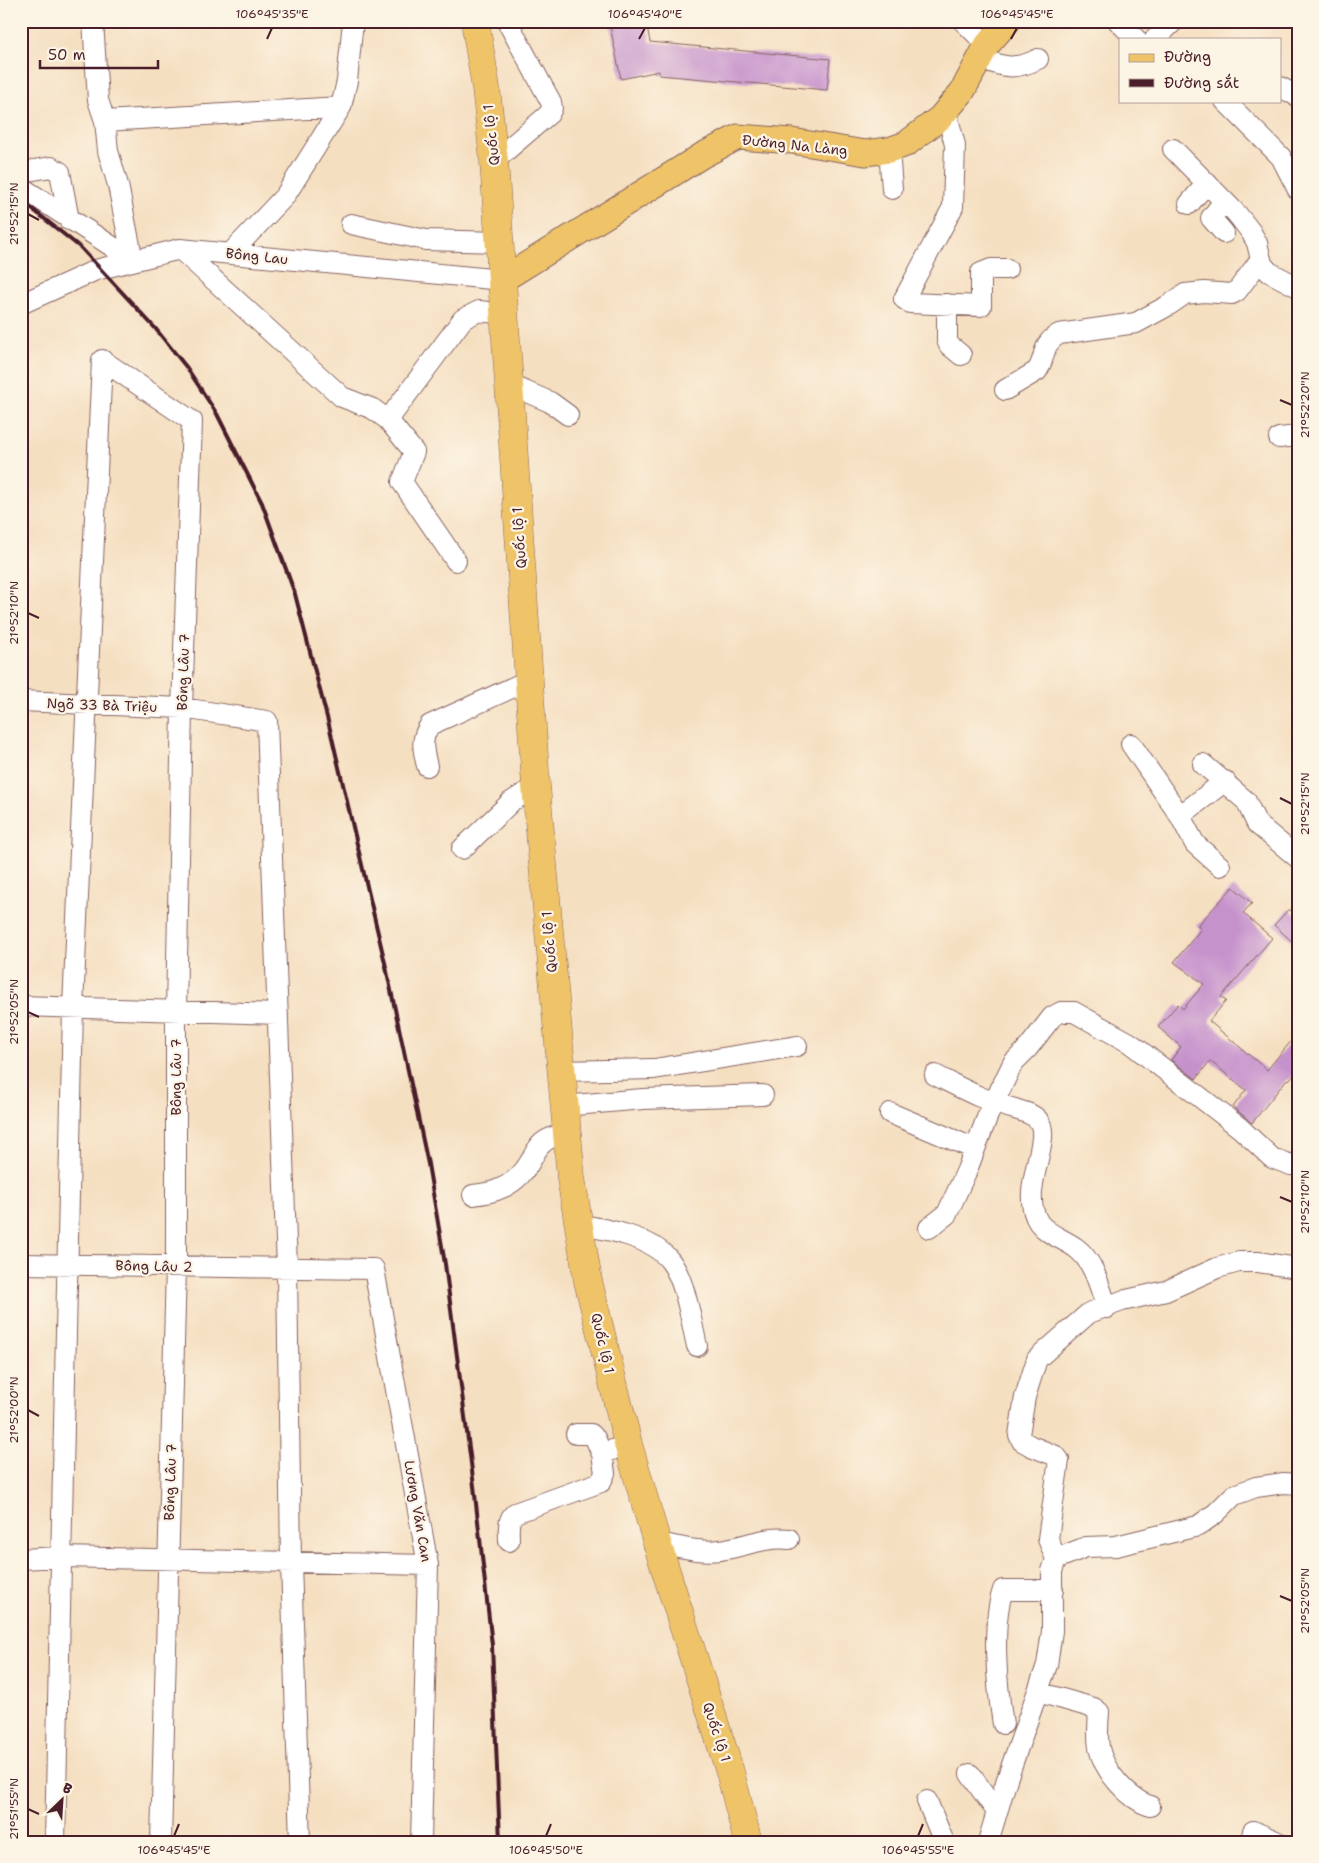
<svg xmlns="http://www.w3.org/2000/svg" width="1319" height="1863" font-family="'Shantell Sans',sans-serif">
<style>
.building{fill:#c692cc}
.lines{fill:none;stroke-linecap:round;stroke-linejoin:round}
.minor-casing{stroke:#866260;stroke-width:22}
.major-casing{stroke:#866260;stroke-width:27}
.highway-casing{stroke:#866260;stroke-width:29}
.minor{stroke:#fff;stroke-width:20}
.major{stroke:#efc469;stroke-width:25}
.highway{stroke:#efc469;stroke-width:28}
.rail{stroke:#4a1f2b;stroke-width:4}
.ticks{fill:none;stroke:#4a1f2b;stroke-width:2}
.labels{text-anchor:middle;stroke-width:4.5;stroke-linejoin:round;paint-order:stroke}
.street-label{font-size:14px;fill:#4a1f2b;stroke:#fcf5e5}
.neatline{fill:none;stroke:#4a1f2b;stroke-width:2}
.ticks-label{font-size:12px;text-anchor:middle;fill:#4a1f2b}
</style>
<rect width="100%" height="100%" fill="#fcf5e5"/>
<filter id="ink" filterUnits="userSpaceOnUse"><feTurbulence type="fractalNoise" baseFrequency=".02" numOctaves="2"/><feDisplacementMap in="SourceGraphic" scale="10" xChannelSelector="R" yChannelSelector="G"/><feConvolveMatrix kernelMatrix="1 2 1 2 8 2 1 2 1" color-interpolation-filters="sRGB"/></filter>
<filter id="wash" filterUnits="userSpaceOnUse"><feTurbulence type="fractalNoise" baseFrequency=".0096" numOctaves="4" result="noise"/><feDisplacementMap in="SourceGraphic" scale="20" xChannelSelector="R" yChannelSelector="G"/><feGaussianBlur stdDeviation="1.12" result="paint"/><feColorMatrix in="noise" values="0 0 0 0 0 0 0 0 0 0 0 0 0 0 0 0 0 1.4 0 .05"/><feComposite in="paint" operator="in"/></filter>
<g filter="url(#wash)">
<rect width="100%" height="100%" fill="#f5dfc1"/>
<g id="blocks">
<path class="building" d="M609,21h37l4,21 180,17 -3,31 -168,-15v-4l-38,8z
M1233,887l19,16 -9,10 29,25 -51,59 5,4 -17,20 58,49 31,-37v37l-9,10 -2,-1 -35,44 -19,-16 13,-17 -36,-29 -14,18 -25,-19 10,-13 -23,-20 20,-23 5,5 21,-25 -30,-22 27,-33 -4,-3z
M1289,909l9,8v30l-24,-22z"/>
</g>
</g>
<g filter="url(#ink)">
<use href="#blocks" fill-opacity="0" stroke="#866260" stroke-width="1"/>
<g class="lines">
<g class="minor-casing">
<path id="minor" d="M93,21l5,79 7,21 3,30 10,34 15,76
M963,21l24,24
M1118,21l18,18
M1155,39l19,-18
M981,58c22,10 35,12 57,1
M1280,87l17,9
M1225,101l56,56 17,33
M946,111l9,34 -2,62 -49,92 6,4 71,3v-33l10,-4h16
M105,121l236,-14
M1173,149l64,65 14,18 6,11 5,21 7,8 29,15
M889,150l3,39
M494,161l55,-47 3,-6 -1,-6 -43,-79
M28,171l23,-4 9,5 9,48
M21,187l98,64 8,11
M1224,201l-13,17 13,15
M1189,204l18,-21
M351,224l75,16 73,2
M180,249l162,148 31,12 15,11 26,32 -12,30 54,79
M230,254l55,-58 56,-89 6,-26 6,-60
M21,304l75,-34 84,-21 322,31
M947,304v36l2,5 12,10
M102,360l90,61 -10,287 -6,304v255l-15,575
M508,384l42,18 18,13
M1005,390l32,-19c10,-14 3,-26 22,-37l77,-11 33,-18 16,-11 19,-2 28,2 5,-3 24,-32
M388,420l75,-101 16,-8 26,3
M1279,438l19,-2
M21,701l161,7 85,13 20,547 4,294 9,280
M1131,744l49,72 15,28 25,22
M1203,764l43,37 11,23 41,34
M427,766c-4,-16 -7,-27 3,-41l99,-45
M1180,816l45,-35
M462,849l49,-47 25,-16
M21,1006l257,8
M560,1071l94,-2 143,-23
M935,1075c26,13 51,27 80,34 8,3 17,4 23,11 16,19 -21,71 1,103 9,12 25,16 37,25 18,13 24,40 31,60
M563,1106l80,-7 120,-4
M890,1113l85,36
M473,1195c17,-2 30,-5 43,-16 24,-20 12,-38 50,-46
M580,1225c27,4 73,12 91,37 15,21 20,59 26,84
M929,1228l18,-14 20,-44 21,-55 25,-52 15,-15 24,-31 9,-5h13l56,31 110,85 32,30 19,7 7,-1
M21,1264l353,5 54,296 -7,277
M576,1434h15l4,4 7,16
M509,1541c0,-11 -2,-21 6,-28l86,-31 4,-9 -3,-19 26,-10
M657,1543c20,3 42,10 63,7 23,-3 46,-14 69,-11
M21,1559l40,-2 367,8
M1056,1559l-8,-20 11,-79 -3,-4 -25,-10 -9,-5 -3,-6 6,-38 12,-38 52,-46 33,-12 44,-10 51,-23 22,-6h19l40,6
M1038,1692l56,16 5,4c-1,12 -2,24 0,36 5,23 29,51 51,58
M1003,1724c-6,-37 -12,-99 0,-134h50
M970,1774l27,38
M927,1801l17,41
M1253,1831l25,11
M55,1842l18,-834 29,-648
M988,1842l19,-63 40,-114 5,-34v-60l4,-12 30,-12 30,-1 82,-20 18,-13 18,-18 22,-8 28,-4 14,1"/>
</g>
<g class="major-casing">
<path id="major" d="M502,280l201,-125 35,-18 54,4 73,12 24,-3 17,-6 34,-26 22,-26 25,-47 21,-24"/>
</g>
<g class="highway-casing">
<path id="highway" d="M475,21l11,67 8,73 42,625 35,392 17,103 40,163 29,99 73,229 18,70"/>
</g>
<use href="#minor" class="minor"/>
<use href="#major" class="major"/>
<use href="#highway" class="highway"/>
<path class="rail" d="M21,200l60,48 74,80 32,40 30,46 45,89 33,91 34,131 57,242 42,197 17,100 29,222 18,159 8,197"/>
</g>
</g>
<path class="ticks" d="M267,39l5,-11M639,39l6,-11M1011,39l6,-11M28,214l11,6M1280,400l12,5M28,613l11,5M1280,798l12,6M28,1012l11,5M1280,1197l12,5M28,1410l11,6M1280,1596l12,5M28,1809l11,5M174,1836l5,-12M546,1836l5,-12M918,1836l5,-12"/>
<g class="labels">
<g class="street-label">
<text transform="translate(491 135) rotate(-96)" y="5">Quốc lộ 1</text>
<text transform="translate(795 145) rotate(6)" y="5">Đường Na Làng</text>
<text transform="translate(257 256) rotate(6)" y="5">Bông Lau</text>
<text transform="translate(519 538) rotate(-94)" y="5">Quốc lộ 1</text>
<text transform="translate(183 672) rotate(-88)" y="5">Bông Lâu 7</text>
<text transform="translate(102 705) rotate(2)" y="5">Ngõ 33 Bà Triệu</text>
<text transform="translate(549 942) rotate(-95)" y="5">Quốc lộ 1</text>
<text transform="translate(176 1077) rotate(-90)" y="5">Bông Lâu 7</text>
<text transform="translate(154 1266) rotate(1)" y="5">Bông Lâu 2</text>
<text transform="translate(603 1343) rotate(77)" y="5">Quốc lộ 1</text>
<text transform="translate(170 1482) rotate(-88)" y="5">Bông Lâu 7</text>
<text transform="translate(418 1511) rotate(80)" y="5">Lương Văn Can</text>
<text transform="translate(717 1732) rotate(72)" y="5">Quốc lộ 1</text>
</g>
</g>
<rect width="1319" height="1863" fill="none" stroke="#fcf5e5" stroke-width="55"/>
<rect x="1119" y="38" width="162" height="65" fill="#fcf5e5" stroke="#b59f9b"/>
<rect x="1129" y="54" width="25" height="8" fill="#efc469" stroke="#b59f9b"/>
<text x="1164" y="62" font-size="15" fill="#4a1f2b">Đường</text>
<rect x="1129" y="79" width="25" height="8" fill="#4a1f2b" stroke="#b59f9b"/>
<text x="1164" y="88" font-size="15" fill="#4a1f2b">Đường sắt</text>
<g transform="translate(62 1800) rotate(25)" stroke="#fcf5e5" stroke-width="4" paint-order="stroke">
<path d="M0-4L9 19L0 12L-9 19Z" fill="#4a1f2b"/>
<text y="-8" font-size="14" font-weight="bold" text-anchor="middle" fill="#4a1f2b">B</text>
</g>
<path d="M40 60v8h118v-8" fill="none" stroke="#4a1f2b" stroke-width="2.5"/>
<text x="48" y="60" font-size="15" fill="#4a1f2b" stroke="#fcf5e5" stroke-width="4" paint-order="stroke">50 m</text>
<rect x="28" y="28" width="1264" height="1808" class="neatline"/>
<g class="ticks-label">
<text x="272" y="18">106°45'35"E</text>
<text x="645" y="18">106°45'40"E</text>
<text x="1017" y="18">106°45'45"E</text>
<text transform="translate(14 214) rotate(-90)" y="4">21°52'15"N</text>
<text transform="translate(1305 405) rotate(-90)" y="4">21°52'20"N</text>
<text transform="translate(14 613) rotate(-90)" y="4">21°52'10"N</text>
<text transform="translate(1305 804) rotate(-90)" y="4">21°52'15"N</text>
<text transform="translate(14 1012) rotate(-90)" y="4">21°52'05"N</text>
<text transform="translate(1305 1202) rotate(-90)" y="4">21°52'10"N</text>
<text transform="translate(14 1410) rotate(-90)" y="4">21°52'00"N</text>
<text transform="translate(1305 1601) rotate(-90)" y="4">21°52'05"N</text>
<text transform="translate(14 1809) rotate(-90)" y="4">21°51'55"N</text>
<text x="174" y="1854">106°45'45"E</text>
<text x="546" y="1854">106°45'50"E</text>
<text x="918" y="1854">106°45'55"E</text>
</g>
</svg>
